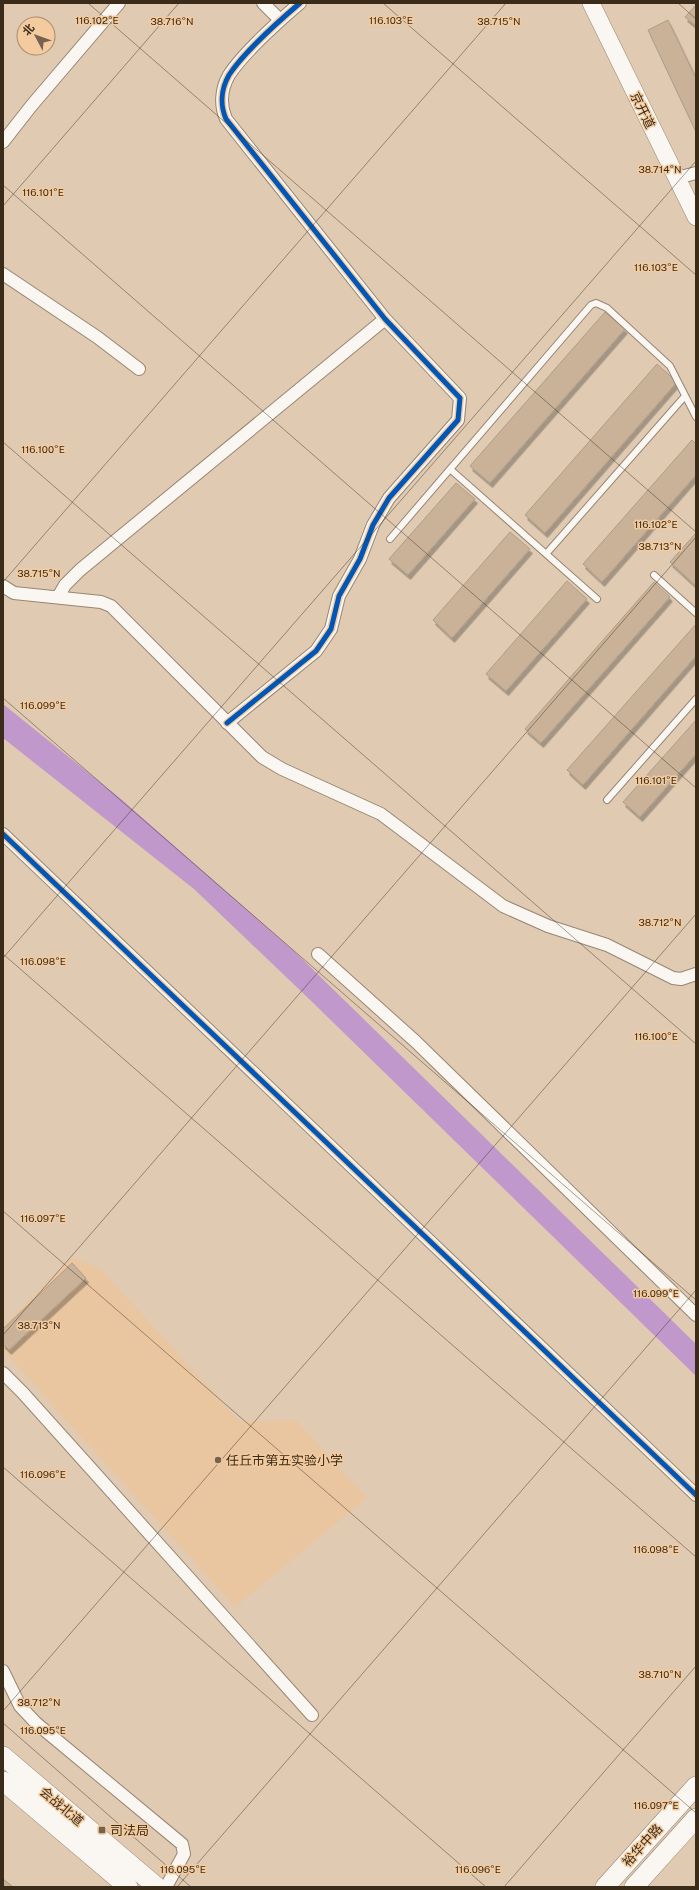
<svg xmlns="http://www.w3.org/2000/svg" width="699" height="1890" font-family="'Public Sans','Noto Sans SC',sans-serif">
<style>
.built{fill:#e9c6a0}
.water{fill:#c098cc}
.building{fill:#c9b297;stroke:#ae9d8a;filter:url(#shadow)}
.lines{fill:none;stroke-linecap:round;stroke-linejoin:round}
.service-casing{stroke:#978673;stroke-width:8}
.minor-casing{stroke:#978673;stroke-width:14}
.secondary-casing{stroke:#978673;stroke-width:18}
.primary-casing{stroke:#978673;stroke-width:20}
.service{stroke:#faf7f3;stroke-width:6}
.minor{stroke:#faf7f3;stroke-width:12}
.secondary{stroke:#faf7f3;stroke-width:17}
.primary{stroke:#faf7f3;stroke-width:19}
.cycleway-casing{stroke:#f3cb9f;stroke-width:8}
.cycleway{stroke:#0057b8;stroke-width:5}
.ticks{fill:none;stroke:#3b2c1a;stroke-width:1;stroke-opacity:0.45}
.poi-dot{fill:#75634f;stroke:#f3cb9f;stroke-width:1.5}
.labels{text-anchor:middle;stroke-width:3;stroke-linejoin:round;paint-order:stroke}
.street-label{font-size:13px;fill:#3b2c1a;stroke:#f3cb9f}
.poi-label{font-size:13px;fill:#3b2c1a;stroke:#f3cb9f;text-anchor:start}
.ticks-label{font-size:10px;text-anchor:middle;fill:#3b2c1a;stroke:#f3cb9f;stroke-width:3;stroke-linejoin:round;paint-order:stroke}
</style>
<defs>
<filter id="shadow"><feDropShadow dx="2.5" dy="4.5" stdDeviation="0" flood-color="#0004"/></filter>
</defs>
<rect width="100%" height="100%" fill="#e0cab2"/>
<path class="built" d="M72,1258l29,11 139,153 56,-2 71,78 -132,109 -232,-257v-24z"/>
<path class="water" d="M3,704l118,95 173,152 402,393v32l-391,-381 -111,-106 -191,-151z"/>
<path class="building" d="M696,5v21l-11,-9z
M668,20l28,58v54l-48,-102z
M605,312l20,17 -135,154 -20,-17z
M657,364l20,18 -132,151 -20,-18z
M692,440l4,4v31l-94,107 -19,-18z
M456,483l19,16 -67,76 -19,-16z
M510,532l20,17 -78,89 -19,-18z
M696,533v53l-26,-24z
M567,581l20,18 -81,92 -20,-17z
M654,582l16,15 -129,146 -16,-14z
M696,624v32l-113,129 -16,-15z
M696,720v34l-56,63 -17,-15z
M72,1263l14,15 -77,72 -6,-6v-15z
M3,1879l10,8h-10z
M3,1879l10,8h-10z"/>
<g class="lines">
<g class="service-casing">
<path id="service" d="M450,469l147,130
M390,539l201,-234 5,-2 11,5 63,58 26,51
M546,554l139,-158
M654,575l42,38
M607,800l89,-101"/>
</g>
<g class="minor-casing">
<path id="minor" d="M263,3l17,17
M3,142l29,-37 87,-102
M677,178l19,-5
M3,274l94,63 42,32
M3,586l11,7 87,9 10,4 151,151 20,12 99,45 122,92 45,20 59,19 66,33 8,1 15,-5
M58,597l7,-12 15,-15 305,-251
M227,723l89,-72 15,-22 8,-33 21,-37 13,-34 16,-27 69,-78 2,-22 -75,-79 -159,-200c-6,-14 -5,-30 3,-44 15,-23 50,-54 71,-72
M3,834l693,661
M318,954l97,87 281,274
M3,1373l20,20 289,322
M3,1671l17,35 16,17 146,121 2,10 -18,33"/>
</g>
<g class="secondary-casing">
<path id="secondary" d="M591,3l105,214"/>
</g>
<g class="primary-casing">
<path id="primary" d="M3,1756l154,131
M3,1781l125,106
M605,1887l91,-101
M634,1887l62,-69"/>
</g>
<use href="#service" class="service"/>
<use href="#minor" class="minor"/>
<use href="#secondary" class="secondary"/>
<use href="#primary" class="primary"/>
<g class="cycleway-casing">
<path id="cycleway" d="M227,723l89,-72 15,-22 8,-33 21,-37 13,-34 16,-27 69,-78 2,-22 -75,-79 -159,-200c-6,-14 -5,-30 3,-44 15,-23 50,-54 71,-72
M3,834l693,661"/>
</g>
<use href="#cycleway" class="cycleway"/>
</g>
<path class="ticks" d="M88,3l608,529M383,3l313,272M678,3l18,16M3,185l693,603M3,206l176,-203M3,442l693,602M3,582l503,-579M3,698l693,602M3,954l693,603M3,958l693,-797M3,1211l693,602M3,1335l693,-798M3,1467l483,420M3,1711l693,-797M3,1723l188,164M177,1887l519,-597M504,1887l192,-221"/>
<g class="poi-dot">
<circle cx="218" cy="1460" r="4"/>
<rect x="98" y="1826" width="8" height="8" rx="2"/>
</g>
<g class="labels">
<g class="street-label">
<text transform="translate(643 110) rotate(64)" y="5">京开道</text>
<text transform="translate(62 1806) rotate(40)" y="5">会战北道</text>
<text transform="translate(642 1845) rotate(-48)" y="5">裕华中路</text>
</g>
<g class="poi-label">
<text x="226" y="1465">任丘市第五实验小学</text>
<text x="110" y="1835">司法局</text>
</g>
</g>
<g class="ticks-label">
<text x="97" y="24">116.102°E</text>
<text x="391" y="24">116.103°E</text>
<text x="172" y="25">38.716°N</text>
<text x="499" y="25">38.715°N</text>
<text x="660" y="173">38.714°N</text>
<text x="43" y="196">116.101°E</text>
<text x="656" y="271">116.103°E</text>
<text x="43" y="453">116.100°E</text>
<text x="656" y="528">116.102°E</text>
<text x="660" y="550">38.713°N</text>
<text x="39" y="577">38.715°N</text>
<text x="43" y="709">116.099°E</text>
<text x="656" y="784">116.101°E</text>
<text x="660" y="926">38.712°N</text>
<text x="43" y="965">116.098°E</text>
<text x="656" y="1040">116.100°E</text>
<text x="43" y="1222">116.097°E</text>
<text x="656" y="1297">116.099°E</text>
<text x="39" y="1329">38.713°N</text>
<text x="43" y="1478">116.096°E</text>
<text x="656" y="1553">116.098°E</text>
<text x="660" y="1678">38.710°N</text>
<text x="39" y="1706">38.712°N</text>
<text x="43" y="1734">116.095°E</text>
<text x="656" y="1809">116.097°E</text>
<text x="183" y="1873">116.095°E</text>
<text x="478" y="1873">116.096°E</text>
</g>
<rect width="699" height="1890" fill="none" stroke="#3b2c1a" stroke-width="8"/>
<g transform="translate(36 36) rotate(311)"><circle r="19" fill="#f3cb9f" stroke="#a98b6a"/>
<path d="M0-3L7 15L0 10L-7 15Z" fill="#75634f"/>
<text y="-6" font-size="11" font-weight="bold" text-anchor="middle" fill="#3b2c1a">北</text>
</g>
</svg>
